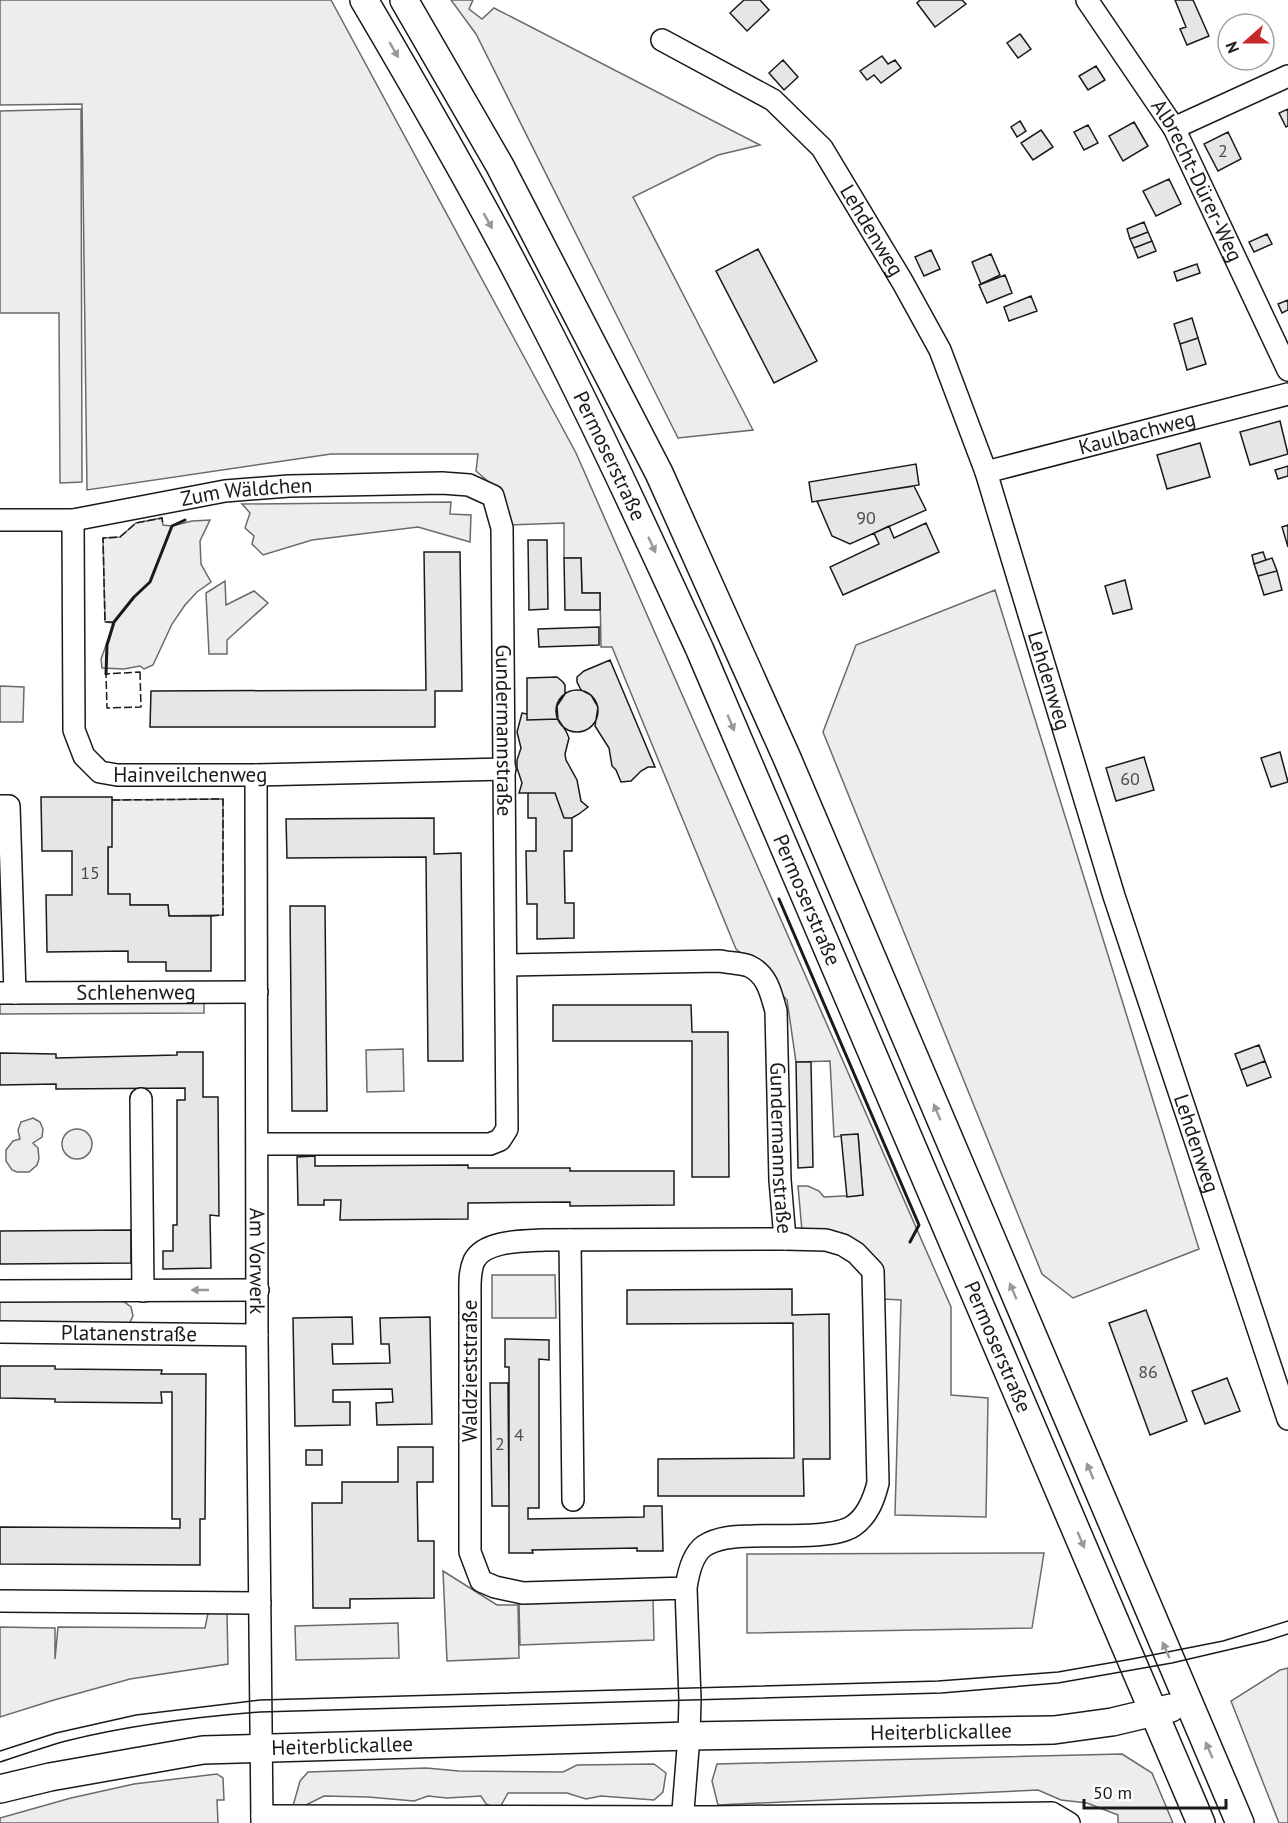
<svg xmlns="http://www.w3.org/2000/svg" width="1288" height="1823" font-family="'PT Sans',sans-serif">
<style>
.built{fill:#ededed;stroke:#6a6a6a;stroke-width:1.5}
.building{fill:#e6e6e6;stroke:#1a1a1a;stroke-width:1.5}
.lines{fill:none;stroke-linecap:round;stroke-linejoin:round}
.minor-casing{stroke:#1a1a1a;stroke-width:24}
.major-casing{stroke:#1a1a1a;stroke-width:30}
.minor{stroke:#fff;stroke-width:21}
.major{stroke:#fff;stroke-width:27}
.tram{stroke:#1a1a1a;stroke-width:1.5}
.fence{stroke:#1a1a1a;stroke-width:1.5;stroke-dasharray:8 3;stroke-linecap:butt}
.wall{stroke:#1a1a1a;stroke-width:3}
.oneway{fill:#989898}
.labels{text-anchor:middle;stroke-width:4.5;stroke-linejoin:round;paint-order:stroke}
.number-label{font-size:18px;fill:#4d4d4d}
.street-label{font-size:21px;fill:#1a1a1a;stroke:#fff}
</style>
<rect width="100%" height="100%" fill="#fff"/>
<path class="built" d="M0,0h331l245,453 375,854v88l37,3 -2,119 -91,-2 6,-215 -18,-1 -7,-37 -74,-31 -4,-45h10l11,5 5,6 39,-2 -5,-61 -24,3 -4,-76 -34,1 -9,-62 -31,-34 -20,-17 -124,-302h-11l-1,-54h-18l-1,-35h-17v-35l-56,2 -17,-41 -15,-13 2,-17h-147l-244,36 -5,-386 -82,1z
M451,0h22l-4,9 13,10 12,-11 266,137 -42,10 -85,42 120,233 -75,8 -202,-404z
M81,109l1,373 -22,1 -1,-170h-59v-202z
M451,502l-1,12 21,1 -1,27 -52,-15 -106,13 -49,15 -11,-11 2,-8 -9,-8 5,-15 -8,-9z
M162,518l1,7 9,1 20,-5 18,-1 -10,21 1,23 10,18 -14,10 -12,13 -13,19 -19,41 -9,4 -4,-3 -16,3 -22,-1 -1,-9 13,-36 -9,-1 -2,-84 17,-1 16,-14z
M225,581l1,24 28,-14 14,12 -41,37v14h-18l-3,-61z
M995,590l204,659 -126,49 -31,-24 -219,-542 33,-87z
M0,686l24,1 -1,35h-23z
M223,799v116l-54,1 -1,-11h-38l-22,-11v-47l4,-47z
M204,997v16l-204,1v-15z
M403,1049l1,42 -37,1 -1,-42z
M33,1118l7,4 3,7 -1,8 -9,6 5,5 1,11 -2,6 -8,7h-12l-5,-2 -6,-9v-11l7,-9 7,-2 -2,-9 3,-8z
M62 1144a15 15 0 1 1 30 0a15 15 0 1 1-30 0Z
M492,1275h63l1,43h-64z
M0,1292l123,9 8,6 2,9 -3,6v9l-130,-1z
M1044,1553l-12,75 -285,5v-79z
M443,1571l54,34h21l1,53 -72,3z
M653,1599l1,41 -134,5 -1,-41z
M208,1613h19l1,51 -98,15 -76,21 -54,17v-90l55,1v31l3,-32 147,1z
M398,1623l1,35 -103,2 -1,-34z
M1288,1668v155h-9l-48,-122 49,-31z
M1122,1754l30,19 21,50h-55v-8l-31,-12 -26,-3 -23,-10 -320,15 -6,-24 5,-17z
M654,1764l12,9 -3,19 -9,8 -53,-4 -15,3 -19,-6h-59l-9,16 -13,-5 -5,-8 -34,2 -19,-2 -14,5 -46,-4 -44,-1 -20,10h-11l7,-25 8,-9 118,-4 33,3 104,1 14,-7z
M217,1774l6,4 1,22h-7l1,23h-218v-5l71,-20 63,-14z"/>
<path class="building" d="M744,0h16l9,10 -22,21 -17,-18z
M920,0h42l4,4 -31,23 -18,-24z
M1175,0h18l16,36 -22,9 -7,-16 6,-2z
M1020,34l11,15 -13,9 -11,-15z
M882,56l6,8 7,-4 6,8 -20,15 -7,-8 -7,5 -7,-9z
M783,60l15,17 -14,13 -15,-17z
M1096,66l9,14 -17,10 -9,-14z
M1288,109v17l-2,1 -7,-14z
M1020,121l6,10 -9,6 -6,-10z
M1134,122l14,24 -25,15 -14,-25z
M1088,125l10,18 -14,7 -10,-18z
M1041,130l12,17 -20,13 -12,-17z
M1228,132l13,27 -23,12 -14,-27z
M1169,179l12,25 -25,12 -13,-25z
M1144,222l4,10 -18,7 -3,-10z
M1148,232l4,9 -18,7 -4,-9z
M1267,234l5,10 -18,8 -5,-10z
M1152,241l4,10 -18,7 -4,-10z
M758,249l59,112 -43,22 -58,-112z
M931,250l9,19 -16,7 -9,-19z
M991,254l9,21 -19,9 -9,-22z
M1197,264l3,9 -23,8 -3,-9z
M1005,275l7,18 -25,10 -8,-18z
M1031,296l6,15 -28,10 -5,-14z
M1288,300v10l-6,3 -4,-9z
M1192,318l6,20 -18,6 -6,-20z
M1198,338l8,26 -19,6 -7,-26z
M1280,421l8,33 -38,11 -10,-33z
M1200,443l10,34 -43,12 -10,-34z
M916,464l3,21 -107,17 -3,-20z
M1288,466v10l-10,3 -3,-9z
M914,486l12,24 -76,34 -18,-8 -15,-35z
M926,523l13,29 -96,43 -13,-28 49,-23 -5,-11 15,-7 5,12z
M1288,525v22l-6,-20z
M528,540h19l1,69 -19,1z
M424,552h36l2,139h-27v36h-285l1,-36 275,-1z
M1263,552l3,8 -12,4 -2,-9z
M564,558h17l1,35h18v17h-35z
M1272,558l5,13 -19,5 -4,-12z
M1277,571l5,19 -18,5 -6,-19z
M1125,580l7,29 -19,5 -8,-28z
M599,627v18l-60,2 -1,-18z
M610,660l45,107h-7l-7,4 -10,10 -10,1 -5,-12 -4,-4 -3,-18 -14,-22 3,-19 -7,-12 -10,-5 -4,-8v-5l7,-6z
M557,677l6,5 2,3v9l-8,12 1,13 -31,1v-42z
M556 711a21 21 0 1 1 42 0a21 21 0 1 1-42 0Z
M522,713l5,1v6l31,-1 8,12 3,7 -4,16 1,6 11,20 4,21 7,6 -9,7 -7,4h-8l-9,-25h-36l3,-10 -5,-15v-8l4,-12 -4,-16z
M1280,752l8,30 -17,5 -10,-29z
M1144,757l10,33 -38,11 -10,-33z
M528,793h27l9,25h8v33h-8l1,52h9v35l-37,1v-35h-10l-1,-53h10v-33h-8z
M41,797h71v50h-4v47h22v11h38l1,11h42v55h-45v-9h-38v-11l-81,1 -1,-57h26v-44h-30z
M434,818v36l27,-1 2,208h-35l-2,-204 -139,1 -1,-39z
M290,906h35l2,205h-35z
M553,1005h138l1,27h36l1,145h-37v-136h-139z
M1259,1045l6,16 -24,9 -6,-16z
M177,1052h26v45h15l1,119 -9,-1 1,53 -48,1v-18h10v-26h4v-125h8v-12l-129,1v-5l-56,1v-32l56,1v4l121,-3z
M1265,1061l6,16 -24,9 -6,-16z
M796,1062h15l2,105 -15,1z
M858,1134l5,61 -16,2 -6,-62z
M315,1156v10l153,-1v3h102v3h104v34l-104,1v-4l-102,1v16l-128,1 1,-20h-17v5h-26l-1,-48z
M131,1230v33l-131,1v-33z
M792,1289v26l37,-1 1,145h-27l1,37h-146v-37l136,-1 -1,-135 -166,1v-34z
M1146,1310l41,111 -37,14 -41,-112z
M352,1317l1,27h-21l1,20 57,-1 -1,-19h-8l-1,-26 50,-1 2,107 -55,1 -1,-22 17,-1 -1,-13 -59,1v12h17v23l-55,1 -2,-108z
M505,1339l44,1v20l-10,-1v149h-11v11l116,-2v-11h18l1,45h-26v-3l-105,2 1,3h-24v-186h-4z
M0,1366h55v3l107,1 -1,4h45l-1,145h-5v46l-200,-1v-37l180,1v-9h-8v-127h-11l1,11 -107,-1v-3l-55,-1z
M1227,1378l13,33 -35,13 -13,-33z
M490,1383h18l1,123h-17z
M398,1447h35v35h-16l1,59h16v57l-84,1v9h-37l-1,-105h30v-21h56z
M306,1450h16v15h-16z"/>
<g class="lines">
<g class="minor-casing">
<g id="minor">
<path id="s1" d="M1087,0l87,128 114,242"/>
<path id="s2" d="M662,40l111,60 49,48 80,133 38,69 46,122 128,424 174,523"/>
<path d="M1174,128l114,-52"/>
<path id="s3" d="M986,472l302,-78"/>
<path id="s4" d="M0,520h73l152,-29 64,-5 153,-3 27,2 24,11 9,32 5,601 -7,11 -10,4h-232"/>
<path id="s5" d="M73,520l1,210 10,26 16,16 17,3h139l249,-6"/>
<path id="s6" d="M256,775l1,560 5,488"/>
<path d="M0,806h9l6,187"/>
<path id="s7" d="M506,965l214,-4c9,2 21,2 29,5 19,9 22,28 27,45l4,169 5,59"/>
<path id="s8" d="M0,993l257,-1"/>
<path d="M141,1099l2,192"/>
<path d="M570,1240l3,260"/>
<path d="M0,1291l258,-1"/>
<path id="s9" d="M0,1332l257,3"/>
<path d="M0,1601l260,2"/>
<path d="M262,1816l448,1 342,-4 17,10"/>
<path d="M682,1823l7,-87 1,-36 -4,-112c2,-14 6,-33 18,-42 14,-9 33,-10 49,-10 24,-1 81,3 100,-10 15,-10 21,-27 25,-43l-5,-212 -17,-18 -13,-8 -17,-5 -41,-1 -241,1c-19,1 -60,0 -70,21 -5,11 -4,25 -4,37v254l11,29 14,6 28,6 163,-5"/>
</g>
</g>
<g class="major-casing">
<g id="major">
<path id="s10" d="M364,0c59,100 118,202 171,306 59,113 112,229 165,344l501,1173"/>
<path d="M404,0l96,166 159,307 128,285 453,1065"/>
<path id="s11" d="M0,1789l50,-12 153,-27 486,-14 365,-6 58,-8 59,-14"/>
</g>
</g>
<use href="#minor" class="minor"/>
<use href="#major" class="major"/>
<path class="tram" d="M0,1751l56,-18 80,-18 124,-15 678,-19 120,-9 74,-13 91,-18 65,-20
M0,1762c22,-7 44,-15 66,-21 64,-16 129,-24 194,-29l682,-19 116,-10 114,-20 94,-22 22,-7"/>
<path class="fence" d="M114,622h-9l-2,-84 17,-1 16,-14 26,-5 1,7
M140,672l1,35 -34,1 -1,-34z
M112,800l111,-1v116l-12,1"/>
<path class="wall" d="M106,674l1,-29 7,-23 20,-25 16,-15 22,-56 13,-6
M779,899l140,326 -9,17"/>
</g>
<defs><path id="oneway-solid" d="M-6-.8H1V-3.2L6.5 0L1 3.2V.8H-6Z" transform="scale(1.5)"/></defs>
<g class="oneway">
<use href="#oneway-solid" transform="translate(394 50) rotate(60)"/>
<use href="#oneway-solid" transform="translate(488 221) rotate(61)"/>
<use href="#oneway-solid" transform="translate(652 545) rotate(65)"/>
<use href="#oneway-solid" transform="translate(731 723) rotate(67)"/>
<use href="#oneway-solid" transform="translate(937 1112) rotate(-113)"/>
<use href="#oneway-solid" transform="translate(200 1290) rotate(180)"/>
<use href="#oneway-solid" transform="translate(1013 1291) rotate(-113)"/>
<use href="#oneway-solid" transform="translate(1090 1471) rotate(-113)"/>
<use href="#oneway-solid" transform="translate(1081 1540) rotate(67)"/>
<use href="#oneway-solid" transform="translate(1166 1650) rotate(-114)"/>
<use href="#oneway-solid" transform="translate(1209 1750) rotate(-113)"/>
</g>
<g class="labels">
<g class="number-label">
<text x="1223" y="157">2</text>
<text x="866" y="524">90</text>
<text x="1130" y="785">60</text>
<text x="90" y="879">15</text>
<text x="1148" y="1378">86</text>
<text x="519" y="1441">4</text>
<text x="500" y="1450">2</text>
</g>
<g class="street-label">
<text dy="7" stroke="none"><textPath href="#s1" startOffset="212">Albrecht-Dürer-Weg</textPath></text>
<text dy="7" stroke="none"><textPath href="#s2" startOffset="291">Lehdenweg</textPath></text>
<text dy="7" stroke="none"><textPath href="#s3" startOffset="156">Kaulbachweg</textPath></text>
<text dy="7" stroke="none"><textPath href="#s10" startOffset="518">Permoserstraße</textPath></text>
<text dy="7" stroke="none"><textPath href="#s4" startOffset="249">Zum Wäldchen</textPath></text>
<text dy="7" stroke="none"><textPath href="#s2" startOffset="777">Lehdenweg</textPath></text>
<text dy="7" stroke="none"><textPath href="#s4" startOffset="734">Gundermannstraße</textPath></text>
<text dy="7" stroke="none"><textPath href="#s5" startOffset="351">Hainveilchenweg</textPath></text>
<text dy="7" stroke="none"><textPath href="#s10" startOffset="1004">Permoserstraße</textPath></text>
<text dy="7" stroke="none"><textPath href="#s8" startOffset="136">Schlehenweg</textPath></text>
<text dy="7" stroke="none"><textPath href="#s2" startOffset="1263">Lehdenweg</textPath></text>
<text dy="7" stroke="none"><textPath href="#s7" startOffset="435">Gundermannstraße</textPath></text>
<text dy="7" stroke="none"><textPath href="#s6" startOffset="486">Am Vorwerk</textPath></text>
<text dy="7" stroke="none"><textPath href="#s9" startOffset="129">Platanenstraße</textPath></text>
<text dy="7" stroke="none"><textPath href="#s10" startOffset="1490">Permoserstraße</textPath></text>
<text transform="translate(470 1371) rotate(-90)" y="7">Waldzieststraße</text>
<text dy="7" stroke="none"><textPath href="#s11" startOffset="945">Heiterblickallee</textPath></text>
<text dy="7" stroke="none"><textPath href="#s11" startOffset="346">Heiterblickallee</textPath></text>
</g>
</g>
<g transform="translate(1246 42) rotate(249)"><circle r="28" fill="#ffffff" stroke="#a3a3a3" stroke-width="1.5"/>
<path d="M0-4.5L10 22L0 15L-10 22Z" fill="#c62828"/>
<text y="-9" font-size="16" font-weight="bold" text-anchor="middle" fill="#1a1a1a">N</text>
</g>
<path d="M1084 1799v9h142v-9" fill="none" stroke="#1a1a1a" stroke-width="3"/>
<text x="1093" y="1799" font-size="18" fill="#1a1a1a" stroke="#ffffff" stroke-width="4.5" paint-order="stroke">50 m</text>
</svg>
